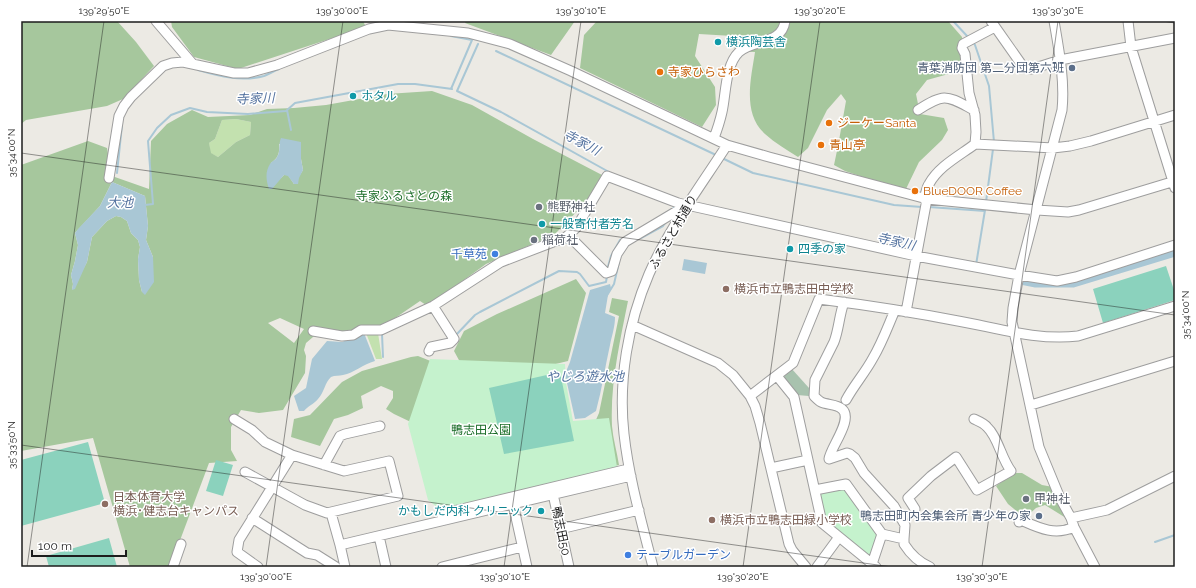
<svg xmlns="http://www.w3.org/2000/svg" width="1196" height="588" font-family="Raleway,'Noto Sans JP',sans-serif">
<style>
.grass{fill:#c3e1af}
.forest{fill:#a6c79d;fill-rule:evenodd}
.cemetery{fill:#a8c2ae}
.park{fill:#c5f2cd}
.pitch{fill:#8bd2bd}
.water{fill:#a9c7d5}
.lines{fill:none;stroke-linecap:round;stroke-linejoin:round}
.stream{stroke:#a9c7d5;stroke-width:2}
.river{stroke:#a9c7d5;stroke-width:11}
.minor-casing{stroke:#9e9e9e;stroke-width:11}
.minor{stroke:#fff;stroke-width:9}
.ticks{fill:none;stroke:#1d1d1d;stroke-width:1;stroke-opacity:0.45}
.culture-dot{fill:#0f9aa8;stroke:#fff;stroke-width:1.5}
.service-dot{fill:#5c6f8a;stroke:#fff;stroke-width:1.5}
.food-dot{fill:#e8710a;stroke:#fff;stroke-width:1.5}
.worship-dot{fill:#6b7280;stroke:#fff;stroke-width:1.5}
.shop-dot{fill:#3f7fe0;stroke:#fff;stroke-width:1.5}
.education-dot{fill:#8d6e63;stroke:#fff;stroke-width:1.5}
.labels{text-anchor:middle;stroke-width:3;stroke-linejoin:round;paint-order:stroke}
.culture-label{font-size:12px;fill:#0d838f;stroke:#fff;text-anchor:start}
.service-label{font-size:12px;fill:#4e5e75;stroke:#fff;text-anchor:end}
.food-label{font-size:12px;fill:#c56008;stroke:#fff;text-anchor:start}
.park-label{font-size:12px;fill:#196c27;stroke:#fff}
.worship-label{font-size:12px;fill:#5b616d;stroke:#fff;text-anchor:start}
.street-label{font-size:12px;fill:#1d1d1d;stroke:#fff}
.shop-label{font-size:12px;fill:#366cbe;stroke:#fff;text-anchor:end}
.education-label{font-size:12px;fill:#785e54;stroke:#fff;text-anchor:start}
.water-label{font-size:13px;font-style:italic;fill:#5674a0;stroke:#fff}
.neatline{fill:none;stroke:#1d1d1d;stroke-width:1.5}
.ticks-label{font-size:10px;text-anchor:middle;fill:#1d1d1d}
</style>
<rect width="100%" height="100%" fill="#eceae4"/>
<path class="grass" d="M236,119l15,3 -1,13 -14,7 -18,15 -8,-4 -1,-10 6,-4 7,-19z
M366,333h12l4,26h-6z"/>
<path class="forest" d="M21,21h96l19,21 18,24 -31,33 -16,7 -81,14 -5,4z
M171,21h192l3,6 -128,42 -44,-12 -22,-30z
M466,21h109l-24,34 -86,-32z
M597,21h351l14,16 1,33 -36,10 -11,14 4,20 24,4 4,12 -6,10 -23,22 -14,29 -60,-20 -11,-6 4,-19 8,-45 -5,-7 -14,16 -19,38 -10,9c-11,-7 -23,-14 -33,-23 -23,-21 -14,-55 -10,-82l-20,-1 -2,-15 -34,-2 -4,22 20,31 1,18 -14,22 -122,-59 4,-33z
M432,91l40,14 61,34 69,36 -14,25 -34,35 -68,29 -36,26 -24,15 -6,-4 -38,26 -21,5 -41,-1 -14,12 -2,7 2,6 -1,17 -22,37 -24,3 -18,-3 -10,17v23l6,11 -28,2 -39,104h-40l-37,-129 -72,13v-286l67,-24 19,7 5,28 37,13 2,-48 16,-17 25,-14 16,7 42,-2 17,-6 27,-1 32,-3 61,-11zM236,119l15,3 -1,13 -14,7 -18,15 -7,-4 -2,-10 6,-4 7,-19zM300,142l1,17 2,11 -9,14 -6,-9h-4l-3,3 -10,-15c7,-5 9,-10 8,-19zM112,182l33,14 3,30 -2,14 7,17 -11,35 -3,-12 -1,-21 2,-12 -2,-7 -7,-7 -4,-12 -6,-4 -5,-1 -9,5 -15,16 -5,25 -15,28 1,-6 -2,-9 4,-14 3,-16 -3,-12 25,-27zM280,318l24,11 -10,14 -26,-20z
M576,279l10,14 -18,68 -96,23 -18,-33 10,-20 33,-17z
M612,298l16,3c-8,40 -18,83 -16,125 1,13 5,26 7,39l-161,36 137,-79 4,-9 20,-97 -10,-4z
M418,356l15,6 -18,62 -21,-10 -8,-5 7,-11v-7l-12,-5 -20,10 2,12 -15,7 -14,4 -14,27 -29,-9 3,-18 16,-4 32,-33 20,-11 49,-14z
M1014,473h8l20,12 11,2 13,31 -21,-13 -9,3 -11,10 -17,-14 -12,-18z"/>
<path class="cemetery" d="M791,368l18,20v8l-12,-1 -15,-17 1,-3z"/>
<path class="park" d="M430,359l135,5 1,19 7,38 36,-3 8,49 -176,43 -13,-10 -20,-76z
M845,488l31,43 1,6 -6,20 -47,-35 -5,-27 2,-3z"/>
<path class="pitch" d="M1166,266l9,27v7l-72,23 -10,-34z
M560,372l14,69 -70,13 -15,-66z
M88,442l17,61 -84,23v-66z
M216,460l17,5 -10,31 -17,-5z
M109,538l8,29h-68l-3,-11z"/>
<path class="water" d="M281,138l20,4v17l2,11 -4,8 -1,6h-4l-6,-8 -4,-1 -12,14h-3c-3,-9 -4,-17 1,-25 2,-3 6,-4 7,-7 4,-6 1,-12 4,-19z
M112,182l33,14 3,30 -2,14 7,17 1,25 -9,13 -3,-3 -3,-12 -1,-21 2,-12 -2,-7 -7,-7 -4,-12 -6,-4 -5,-1 -9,5 -15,16 -5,25 -12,27 -3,1 1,-6 -2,-9 4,-14 3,-16 -3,-12 3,-4 22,-23z
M684,259l23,4 -2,11 -23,-4z
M610,284l1,4 -3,7 -3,18 10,4c0,10 -3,18 -5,28 -5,22 -8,44 -14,66l-11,7 -10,1 -10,-45 5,-12 20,-72z
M364,333l11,28c-12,3 -21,12 -32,14 -4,1 -8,0 -12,2 -6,5 -7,16 -13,22 -4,5 -10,7 -14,12h-5l-5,-15 12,-8 6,-29 15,-18 15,1z"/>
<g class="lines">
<path class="stream" d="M953,21l15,16
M451,36l21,4 -21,49
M973,42l2,3 14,41 5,56
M496,51l220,104
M198,70c21,6 43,12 66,6 5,-2 10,-5 15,-7
M457,91l44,21 108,60
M457,91l21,-47
M287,110l4,20
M722,158l31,15 141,32 28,2
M117,173l5,-48
M986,202l7,-53
M145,205l8,-1 -5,-63 9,-13 14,-13 19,-7 17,4 41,2 38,-3 9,-8 103,-19h17l37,5
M929,207l56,4
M662,215l15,-9
M641,238l22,-12 3,-4
M554,246l14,-4 2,-2
M976,265l9,-55
M607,270l4,-14 9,-16 3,-1
M606,297l8,-13 5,-22
M456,335l19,-20 5,-3 79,-41 18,1 3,2 9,12 17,-4 1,-6
M383,357l-1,-23 2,-1
M1155,542l20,-7"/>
<path class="river" d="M1021,279l15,3h37l102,-31"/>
<g class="minor-casing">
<path id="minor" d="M156,21l36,42
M991,21l33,47 8,1 28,-9 115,-22
M1054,21c5,29 11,60 8,89l-43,165 -6,33 -1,14 27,125 21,51 11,20 3,9 21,40
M1128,21l3,26 44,141
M918,110c27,-18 29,-14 56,0
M714,138c3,-8 6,-17 8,-26 4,-17 3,-47 17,-60 14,-13 43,-7 46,-31
M975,144l78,4 17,-2 21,-5 84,-26
M109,178l10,-62 5,-10 7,-9 32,-31 9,-3 11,-1 51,11h14l29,-8 92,-36 19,-4 80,8 42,11 61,27 156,74 42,12 158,42 110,11 31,2 11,-2 96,-29
M924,199c2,-5 2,-11 5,-15 10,-18 30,-28 46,-40l1,-12 -1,-17 -6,-22 -4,-39 -3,-6 1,-4 32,-17
M569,236l37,37 6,-2 5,-17 8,-12 62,-37
M844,302c-5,14 -5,27 -10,40l-19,38 -1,16c2,2 5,5 7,6 6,3 16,2 21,7 12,10 -12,39 -13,50l18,-6 3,1 5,4 9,15 30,33 11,19 -1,14 -22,-5
M906,312l21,-113
M632,325l86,38 15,12 17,21 5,10 5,17 29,121 3,6 14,17
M313,331l29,5 11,-1 8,-5h20l52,-24 68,-44 65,-25 10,-9 31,-52 71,27 9,2 229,51 103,19 38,6 19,-4 99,-32
M429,351l2,-4 19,-4 4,-4 -21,-33
M777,376l17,21 28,126 54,44
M750,396l43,-33 26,-64c47,6 93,13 139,22 39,7 80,20 120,15l97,-30
M846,400c8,-15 19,-27 27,-42 9,-15 15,-32 22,-48
M1031,405l144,-44
M234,419l18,11 13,12 27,13 52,16 45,-10 9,35 -71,17 -22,-8 -60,-33
M324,465l16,-29 5,-2 35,-8
M771,468l37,-8
M815,490l31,-6 36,50 -10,30
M553,494l16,73
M513,504l14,63
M915,509l-7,-11 23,-22 25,-19 21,33 34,-19c-10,-13 -13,-34 -24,-44 -3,-4 -9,-6 -13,-8
M331,513l9,32
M441,514l183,-44
M252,518l55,35 10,2 19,12
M1071,518l36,-8 68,-34
M1019,522l2,-2c18,8 34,16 53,7
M560,529l79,-19
M379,536l7,31
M904,539v5c7,11 14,18 26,23
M173,567l8,-23
M258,567l-21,-15 2,-12 53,-85
M345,567l-5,-22 291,-69
M442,567l80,-20
M653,567c-11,-44 -24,-88 -29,-133 -6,-53 4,-111 25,-160 20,-46 51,-87 78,-129
M817,567l22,-30"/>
</g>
<use href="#minor" class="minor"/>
</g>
<path class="ticks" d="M1163,21l12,2M21,153l1154,162M21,445l871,122M27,567l77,-546M266,567l77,-546M504,567l77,-546M743,567l77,-546M982,567l76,-546"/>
<g class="culture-dot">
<circle cx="718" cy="42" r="4"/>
<circle cx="353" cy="96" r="4"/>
<circle cx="542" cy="224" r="4"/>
<circle cx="790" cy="249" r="4"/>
<circle cx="541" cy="511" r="4"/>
</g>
<g class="service-dot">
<circle cx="1072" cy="68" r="4"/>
<circle cx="1039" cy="516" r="4"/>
</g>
<g class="food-dot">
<circle cx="660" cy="72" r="4"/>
<circle cx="829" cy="123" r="4"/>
<circle cx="821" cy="145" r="4"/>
<circle cx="915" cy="191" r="4"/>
</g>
<g class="worship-dot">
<circle cx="539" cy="207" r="4"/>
<circle cx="534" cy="240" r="4"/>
<circle cx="1026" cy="499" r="4"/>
</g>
<g class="shop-dot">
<circle cx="495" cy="254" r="4"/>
<circle cx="628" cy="555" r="4"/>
</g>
<g class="education-dot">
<circle cx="726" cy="289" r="4"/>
<circle cx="105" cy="504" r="4"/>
<circle cx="712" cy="520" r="4"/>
</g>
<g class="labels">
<g class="culture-label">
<text x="726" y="46">横浜陶芸舎</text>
<text x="361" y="100">ホタル</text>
<text x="550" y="228">一般寄付者芳名</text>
<text x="798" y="253">四季の家</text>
<text x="533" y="515" text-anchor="end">かもしだ内科 クリニック</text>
</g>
<g class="service-label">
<text x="1064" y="72">青葉消防団 第二分団第六班</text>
<text x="1031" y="520">鴨志田町内会集会所 青少年の家</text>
</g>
<g class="food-label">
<text x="668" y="76">寺家ひらさわ</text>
<text x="837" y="127">ジーケーSanta</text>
<text x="829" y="149">青山亭</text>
<text x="923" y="195">BlueDOOR Coffee</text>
</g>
<g class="park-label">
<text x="404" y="200">寺家ふるさとの森</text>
<text x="481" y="434">鴨志田公園</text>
</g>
<g class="worship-label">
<text x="547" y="211">熊野神社</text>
<text x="542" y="244">稲荷社</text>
<text x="1034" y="503">甲神社</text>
</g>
<g class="street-label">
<text transform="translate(673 232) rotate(-60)" y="4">ふるさと村通り</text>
<text transform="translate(561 531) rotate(78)" y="4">鴨志田50</text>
</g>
<g class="shop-label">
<text x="487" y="258">千草苑</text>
<text x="636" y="559" text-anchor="start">テーブルガーデン</text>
</g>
<g class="education-label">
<text x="734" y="293">横浜市立鴨志田中学校</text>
<text x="113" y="501">日本体育大学<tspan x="113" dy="14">横浜･健志台キャンパス</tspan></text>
<text x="720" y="524">横浜市立鴨志田緑小学校</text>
</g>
<g class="water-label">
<text transform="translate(255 98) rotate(-2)" y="5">寺家川</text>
<text transform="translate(582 142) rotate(28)" y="5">寺家川</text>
<text x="120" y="207">大池</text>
<text transform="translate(896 241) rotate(13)" y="5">寺家川</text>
<text x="585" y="381">やじろ遊水池</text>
</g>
</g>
<rect width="1196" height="588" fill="none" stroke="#ffffff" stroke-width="44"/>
<path d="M32 550v6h94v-6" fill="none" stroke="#1d1d1d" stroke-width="2"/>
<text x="38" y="550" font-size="12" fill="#1d1d1d" stroke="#ffffff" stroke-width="3" paint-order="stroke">100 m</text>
<rect x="22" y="22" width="1152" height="544" class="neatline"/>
<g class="ticks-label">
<text x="104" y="14">139°29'50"E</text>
<text x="342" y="14">139°30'00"E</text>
<text x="581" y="14">139°30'10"E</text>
<text x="820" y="14">139°30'20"E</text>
<text x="1058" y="14">139°30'30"E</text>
<text transform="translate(11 153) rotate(-90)" y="4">35°34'00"N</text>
<text transform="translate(1185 315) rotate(-90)" y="4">35°34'00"N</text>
<text transform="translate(11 445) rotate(-90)" y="4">35°33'50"N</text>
<text x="266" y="580">139°30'00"E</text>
<text x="505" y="580">139°30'10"E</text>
<text x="743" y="580">139°30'20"E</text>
<text x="982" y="580">139°30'30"E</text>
</g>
</svg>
